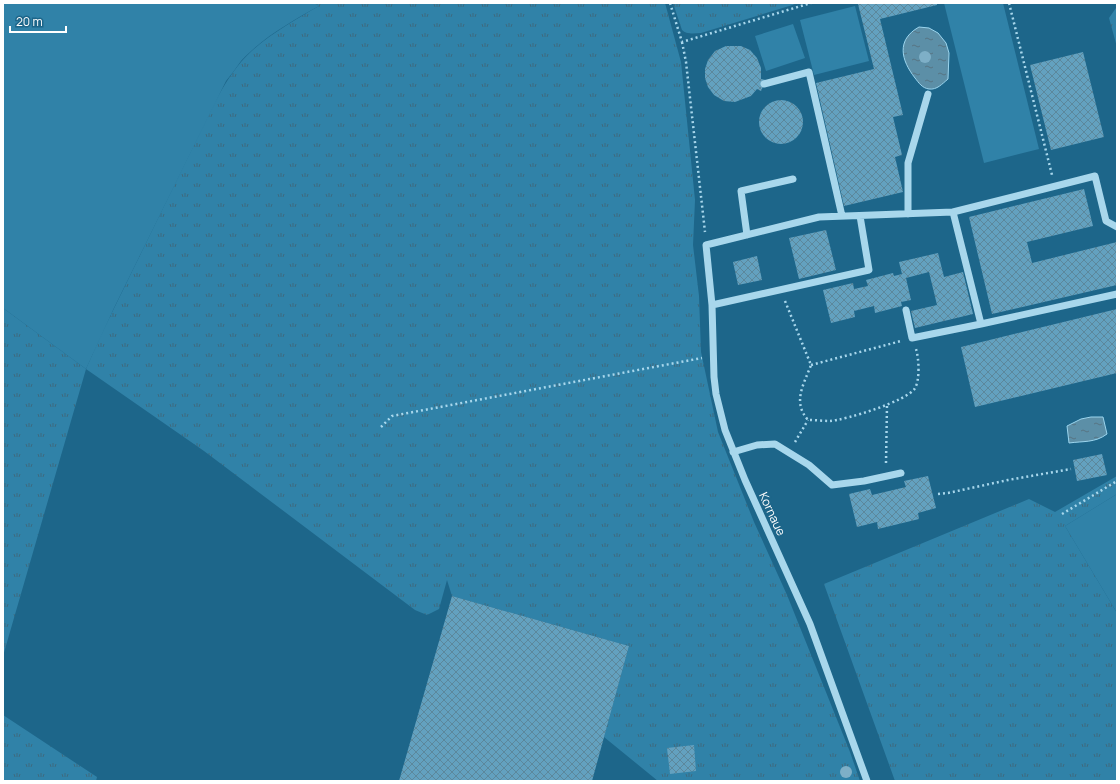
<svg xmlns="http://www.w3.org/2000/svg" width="1120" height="784" font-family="Manrope,sans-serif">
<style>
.grass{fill:url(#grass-tufts)}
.green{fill:#3082a8}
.water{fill:url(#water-ripples);stroke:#9bd5ee}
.building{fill:url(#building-cross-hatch)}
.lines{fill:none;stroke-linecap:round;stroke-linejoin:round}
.path{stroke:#a8d7ec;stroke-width:2.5;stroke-dasharray:2 3;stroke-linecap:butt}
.minor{stroke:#a8d7ec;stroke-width:7}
.tree{fill:#7eafc7}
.labels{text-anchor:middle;stroke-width:4;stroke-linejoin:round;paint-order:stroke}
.street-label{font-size:12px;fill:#fff;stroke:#1d668a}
</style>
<defs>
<pattern id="grass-tufts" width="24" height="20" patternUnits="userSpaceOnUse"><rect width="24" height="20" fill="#3082a8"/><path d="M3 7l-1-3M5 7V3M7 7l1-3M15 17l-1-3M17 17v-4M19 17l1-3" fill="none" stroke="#3d6a7f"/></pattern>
<pattern id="water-ripples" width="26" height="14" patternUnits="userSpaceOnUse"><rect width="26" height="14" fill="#5c8fa7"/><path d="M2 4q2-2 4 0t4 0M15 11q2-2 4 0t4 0" fill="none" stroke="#567483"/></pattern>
<pattern id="building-cross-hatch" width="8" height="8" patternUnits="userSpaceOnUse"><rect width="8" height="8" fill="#63a1bf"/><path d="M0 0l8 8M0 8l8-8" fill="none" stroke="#5c889c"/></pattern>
</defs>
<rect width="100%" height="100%" fill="#1d668a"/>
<path class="grass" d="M314,3h351l16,59 14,138 -2,45 6,51 2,56 17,80 36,90 33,73 63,157 10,29h-202l-54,-44 25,-91 -177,-50 -5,-16 -8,29 -12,6 -12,-5 -211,-159 -118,-82 -83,287v-348l83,61 15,-34 113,-231c8,-15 16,-29 27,-42 20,-23 52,-41 78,-56z
M673,3h126l-98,30c-7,0 -14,2 -19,-3z
M1116,8h1v39l-8,-29z
M1117,476v18l-52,32 52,87v168h-222l-71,-197 205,-85 26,13z
M3,715l94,62 -1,4h-93z"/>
<path class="green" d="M3,3h311l5,3c-27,15 -57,32 -78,55 -5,7 -10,14 -15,20l-112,227 -28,61 -83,-61z
M944,3h59l36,146 -55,14z
M855,6l14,55 -55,14 -14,-55z
M793,24l12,34 -39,13 -11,-35z
M1117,494v119l-52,-87z"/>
<path class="water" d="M919,27l10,1 9,5 8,10 3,10 -1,26c-6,5 -11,11 -19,10 -7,-1 -10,-6 -14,-11 -14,-18 -19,-38 4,-51z
M1091,417h12l4,17c-12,9 -24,7 -38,9l-2,-17 14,-7z"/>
<path class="building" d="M860,3h77v2l-57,14 23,96 -10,2 9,38 -7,2 8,35 -59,14 -28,-123 58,-14 -16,-65z
M726,46h15l9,4 7,8 4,10v11l5,1 -5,11 -4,-2 -6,7 -16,6 -11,-1 -10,-6 -6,-8 -3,-9v-9l3,-9 7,-9z
M1083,52l21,85 -53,13 -21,-85z
M759 122a22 22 0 1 1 44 0a22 22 0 1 1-44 0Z
M1084,189l9,37 -66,16 5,21 85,-21v43l-125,29 -23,-97z
M826,230l10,40 -37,9 -10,-41z
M938,253l6,24 19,-5 10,42 -58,14 -4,-17 26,-6 -8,-33 -23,6 5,22 -10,2 1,4 -27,7 -1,-7 -20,5 1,6 -24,6 -8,-33 30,-7 1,6 14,-3 -2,-6 27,-7 1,3 8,-2 -3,-12z
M757,256l5,24 -24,5 -5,-23z
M1117,309v64l-142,34 -14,-60z
M1102,454l5,21 -30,6 -4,-21z
M928,476l8,32 -18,5 1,6 -41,10 -1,-7 -20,5 -8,-33 21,-5 2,6 34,-8 -2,-6z
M452,596l177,50 -37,135h-193z
M694,745l2,26 -26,3 -3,-26z"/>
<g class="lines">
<path class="path" d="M670,3l12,39 129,-39
M1009,3l43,172
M682,42l4,20 19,170
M785,301l26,64c-7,19 -19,37 -3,55 7,0 15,1 22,1 15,-1 78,-20 85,-33 5,-8 4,-30 1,-39
M811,365l90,-24
M381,427l11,-11 310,-58
M795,442l13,-22
M886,463l1,-58
M938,494l10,-1 60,-13 63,-11
M1062,514l55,-33"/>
<path class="minor" d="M764,84l45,-12 33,144
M953,212l142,-36 11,45 11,6
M908,214v-51l20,-69
M747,235l-6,-44 52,-12
M712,305l157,-35 -9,-54
M981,324l136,-30
M733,452l24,-7 18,-1 34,21 23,20 32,-4 37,-8
M867,781l-57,-157 -65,-144 -20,-50 -9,-36 -2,-17 -2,-72 -6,-60 113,-28 134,-5 28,112 -69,14 -6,-28"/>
</g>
<g class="tree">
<circle cx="925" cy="57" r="6"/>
<circle cx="846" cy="772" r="6"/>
</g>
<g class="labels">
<g class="street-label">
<text transform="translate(772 514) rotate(65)" y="4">Kornaue</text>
</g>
</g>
<rect width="1120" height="784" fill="none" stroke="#ffffff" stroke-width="8"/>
<path d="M10 26v6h56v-6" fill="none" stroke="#ffffff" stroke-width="2"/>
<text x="16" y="26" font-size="12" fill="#ffffff" stroke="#1d668a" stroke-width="3" paint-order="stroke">20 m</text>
</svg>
